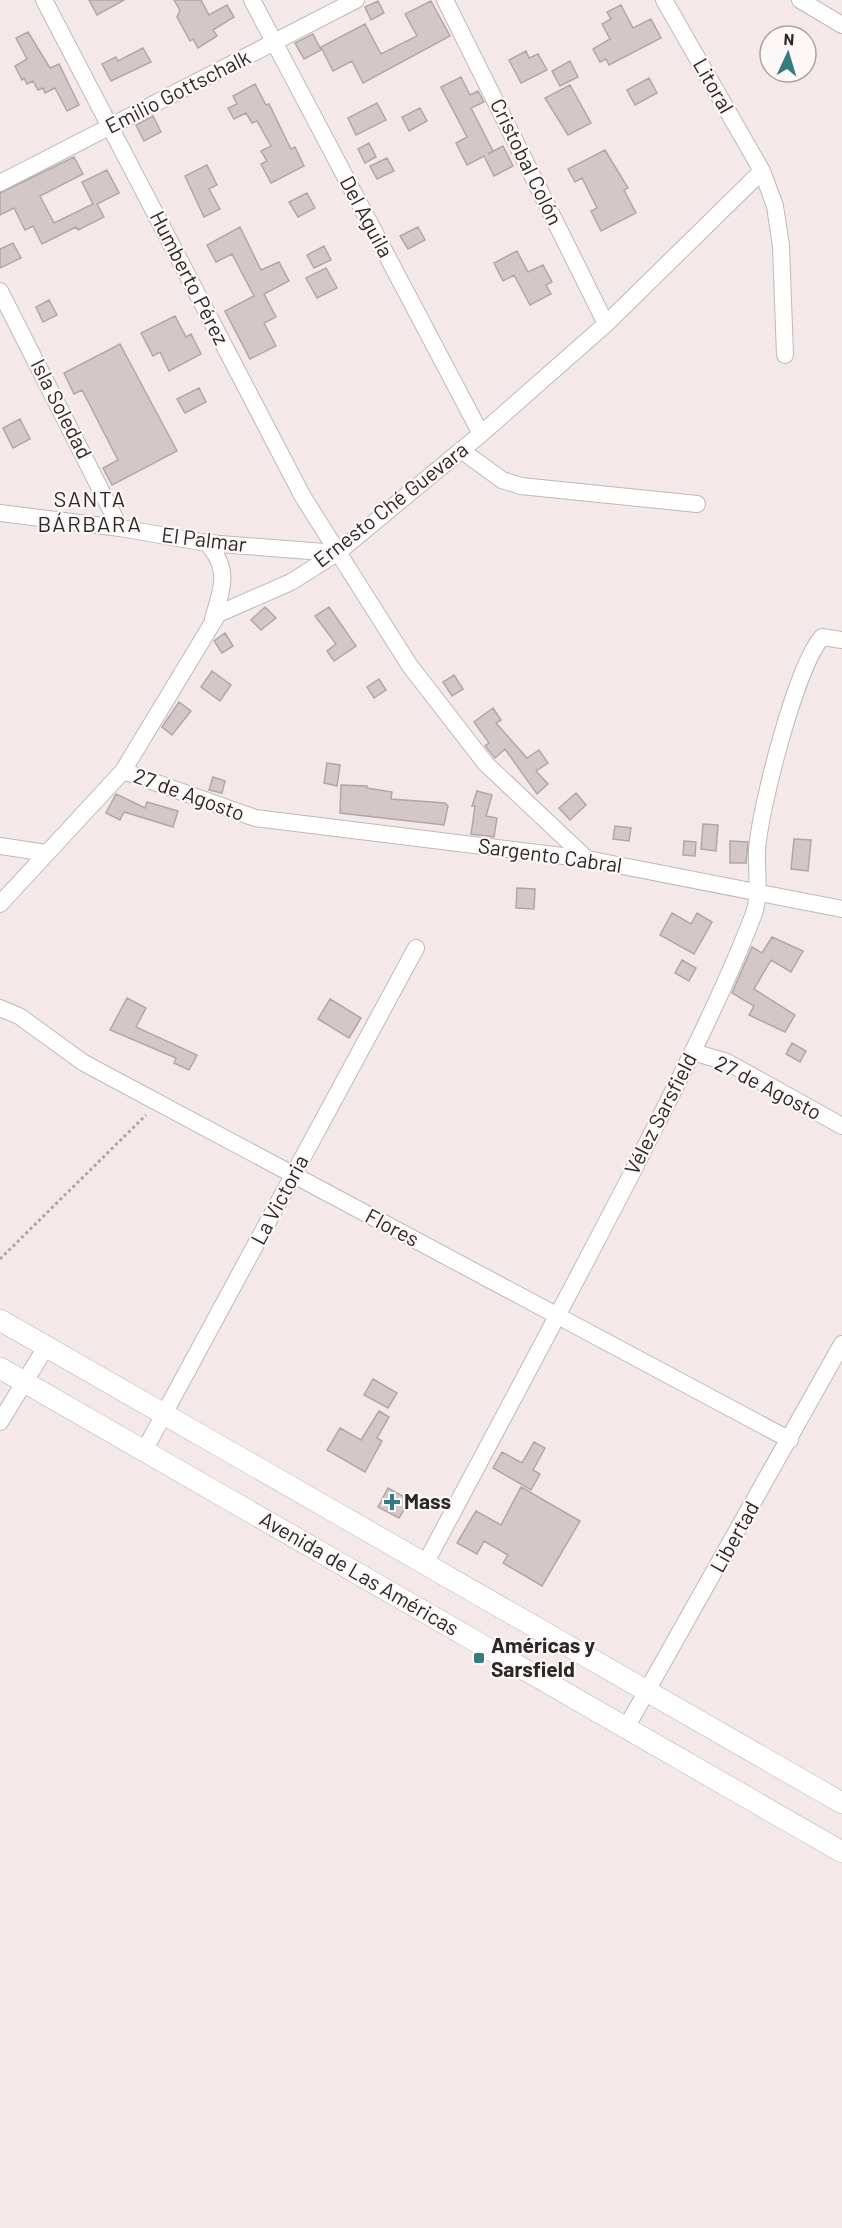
<svg xmlns="http://www.w3.org/2000/svg" width="842" height="2228" font-family="Barlow,sans-serif">
<style>
.building{fill:#d3c8c7;stroke:#b2a7a7;stroke-width:1.5}
.lines{fill:none;stroke-linecap:round;stroke-linejoin:round}
.minor-casing{stroke:#c2b7b7;stroke-width:18}
.major-casing{stroke:#c2b7b7;stroke-width:22}
.path{stroke:#afa6a6;stroke-width:3;stroke-dasharray:3 3;stroke-linecap:butt}
.minor{stroke:#fff;stroke-width:16}
.major{stroke:#fff;stroke-width:21}
.poi-dot{fill:#337d7f;stroke:#fef7f7;stroke-width:2}
.labels{text-anchor:middle;stroke-width:4.5;stroke-linejoin:round;paint-order:stroke}
.street-label{font-size:21px;fill:#2c2828;stroke:#fef7f7}
.poi-label{font-size:21px;font-weight:bold;fill:#2c2828;stroke:#fef7f7;text-anchor:start}
.neighbourhood-label{font-size:22px;letter-spacing:1.5px;fill:#2c2828;stroke:#fef7f7}
</style>
<rect width="100%" height="100%" fill="#f4e8e8"/>
<path class="building" d="M89,0h35l-27,15z
M174,0h27l8,15 18,-10 7,12 -21,13 4,6 -19,12 -5,-9 -3,2 -13,-24 3,-7z
M378,1l6,12 -13,7 -6,-13z
M431,1l19,35 -87,47 -11,-22 -19,10 -12,-24 44,-23 16,30 36,-18 -12,-22z
M621,5l12,23 18,-9 10,19 -52,27 -3,-6 -6,3 -7,-13 17,-10 -8,-15 9,-5 -4,-7z
M28,32l22,36 9,-4 20,41 -12,6 -12,-23 -10,5 -2,-5 -5,2 -5,-9 -6,3 -3,-6 -2,2 -7,-14 12,-7 -11,-21z
M313,34l8,16 -17,9 -9,-16z
M143,48l8,14 -40,19 -9,-17 14,-7 2,4z
M526,51l3,7 9,-4 9,16 -26,13 -12,-23z
M570,61l8,16 -18,9 -8,-15z
M461,77l9,18 8,-4 6,11 -13,6 22,43 -5,3 15,-8 10,20 -19,10 -10,-20 -17,9 -11,-22 11,-6 -26,-50z
M649,78l8,15 -22,12 -8,-15z
M255,84l11,21 3,-1 22,45 4,-2 9,19 -33,17 -10,-19 6,-3 -6,-10 10,-5 -14,-25 -5,2 -6,-10 -12,6 -6,-11 9,-4 -4,-8z
M570,85l21,38 -23,12 -23,-37z
M377,103l9,17 -30,15 -8,-17z
M420,108l7,13 -18,10 -7,-14z
M153,116l8,16 -17,9 -8,-16z
M369,143l7,14 -11,6 -7,-14z
M605,150l23,38 -4,2 12,23 -35,18 -10,-20 6,-3 -15,-30 -7,4 -7,-13z
M74,157l9,17 -43,22 14,27 39,-19 -11,-22 25,-12 12,23 -22,11 7,13 -26,13 -2,-3 -34,17 -9,-18 -8,4 -11,-22 -14,7v-22z
M387,158l7,13 -17,8 -7,-13z
M207,165l10,20 -8,4 11,20 -16,8 -19,-41z
M307,193l8,15 -17,9 -9,-15z
M240,227l21,43 18,-8 10,19 -25,13 12,23 -12,6 12,23 -26,13 -25,-48 29,-15 -22,-42 -16,8 -9,-17z
M418,227l7,13 -17,9 -8,-13z
M13,243l8,15 -21,10v-19z
M324,246l7,14 -17,8 -7,-13z
M517,251l11,21 15,-7 9,17 -6,3 5,9 -21,11 -16,-30 -11,6 -9,-18z
M326,268l11,20 -20,10 -11,-20z
M49,300l8,15 -14,7 -7,-15z
M175,316l11,21 5,-3 10,20 -32,17 -9,-19 -7,4 -12,-23z
M120,344l57,107 -65,34 -9,-17 15,-8 -36,-70 -8,4 -10,-21z
M199,388l7,14 -21,11 -8,-14z
M20,419l10,20 -17,9 -10,-20z
M265,607l11,11 -15,12 -10,-10z
M329,607l27,39 -22,15 -7,-10 9,-7 -21,-28z
M225,633l8,13 -11,7 -8,-12z
M212,671l19,14 -11,16 -19,-14z
M454,675l9,14 -11,7 -9,-14z
M379,679l7,11 -12,8 -7,-11z
M179,702l12,9 -19,24 -10,-8z
M493,708l8,12 -5,3 31,35 12,-8 9,13 -12,8 12,13 -11,10 -32,-45 -10,9 -10,-12 4,-3 -15,-21z
M327,763l13,2 -3,21 -13,-3z
M213,777l12,4 -3,12 -13,-3z
M341,785l26,1v2l25,4 -1,7 54,4 3,3 -4,19 -104,-12z
M477,791l15,4 -6,21 11,2 -3,19 -23,-3 4,-28h-3z
M576,793l10,12 -16,15 -11,-12z
M116,794l29,14 2,-6 31,9 -5,16 -49,-15 -4,8 -14,-7z
M703,824l15,1 -2,26 -15,-2z
M615,826l16,2 -2,13 -16,-2z
M794,839l17,1 -3,31 -17,-2z
M684,841l12,1 -1,14 -12,-1z
M730,841l18,1 -2,21h-16z
M517,888l18,1 -1,20 -18,-1z
M672,913l19,11 6,-11 15,9 -18,32 -34,-19z
M772,937l31,14 -12,21 -20,-12 -17,29 41,26 -10,17 -36,-17 5,-9 -22,-13 20,-46 10,6z
M682,960l14,8 -7,13 -14,-8z
M127,998l19,10 -10,19 61,28 -8,15 -15,-7 2,-5 -66,-28z
M330,999l31,19 -12,20 -31,-19z
M792,1043l14,8 -6,11 -14,-8z
M373,1379l24,14 -9,15 -24,-13z
M379,1411l10,6 -12,21 5,3 -17,31 -38,-22 13,-22 21,12z
M534,1442l11,6 -12,22 7,4 -9,16 -38,-22 9,-16 20,11z
M521,1487l59,34 -38,65 -39,-23 5,-8 -24,-14 -7,13 -20,-11 19,-32 25,14z
M388,1488l22,12 -11,18 -21,-11z"/>
<g class="lines">
<g class="minor-casing">
<path id="minor" d="M44,0l259,497 107,169 76,98 101,95
M252,0l229,434
M445,0l161,324
M664,0l98,171 13,35 6,40 4,109
M800,0l42,25
M0,183l356,-183
M0,291l120,237
M461,450l41,30 19,6 176,18
M0,513l120,15 87,15 130,10
M207,543c24,27 15,45 6,76
M123,771l132,47 332,41 255,50
M0,846l46,7
M0,904l123,-133 95,-157 73,-32 46,-29 144,-119 125,-110 156,-153
M0,1008l19,8 65,47 706,377
M693,1052l34,10 115,64
M0,1422l46,-75
M144,1451l272,-503
M425,1564c70,-131 140,-261 208,-393 42,-84 86,-167 120,-255 8,-20 3,-44 4,-66 3,-42 39,-183 65,-213l20,3
M626,1728l216,-384"/>
</g>
<g class="major-casing">
<path id="major" d="M0,1320l842,483
M0,1368l842,484"/>
</g>
<path class="path" d="M0,1259l146,-144"/>
<use href="#minor" class="minor"/>
<use href="#major" class="major"/>
</g>
<g class="poi-dot">
<path d="M389 1493h6v6h6v6h-6v6h-6v-6h-6v-6h6z"/>
<rect x="473" y="1652" width="12" height="12" rx="3"/>
</g>
<g class="labels">
<g class="street-label">
<text transform="translate(713 86) rotate(60)" y="7">Litoral</text>
<text transform="translate(178 92) rotate(-27)" y="7">Emilio Gottschalk</text>
<text transform="translate(526 162) rotate(64)" y="7">Cristobal Colón</text>
<text transform="translate(366 217) rotate(62)" y="7">Del Aguila</text>
<text transform="translate(189 278) rotate(63)" y="7">Humberto Pérez</text>
<text transform="translate(61 409) rotate(63)" y="7">Isla Soledad</text>
<text transform="translate(391 505) rotate(-38)" y="7">Ernesto Ché Guevara</text>
<text transform="translate(204 540) rotate(7)" y="7">El Palmar</text>
<text transform="translate(189 795) rotate(20)" y="7">27 de Agosto</text>
<text transform="translate(550 856) rotate(8)" y="7">Sargento Cabral</text>
<text transform="translate(768 1088) rotate(27)" y="7">27 de Agosto</text>
<text transform="translate(661 1114) rotate(-63)" y="7">Vélez Sarsfield</text>
<text transform="translate(280 1200) rotate(-62)" y="7">La Victoria</text>
<text transform="translate(392 1228) rotate(28)" y="7">Flores</text>
<text transform="translate(735 1537) rotate(-61)" y="7">Libertad</text>
<text transform="translate(359 1574) rotate(30)" y="7">Avenida de Las Américas</text>
</g>
<g class="poi-label">
<text x="404" y="1509">Mass</text>
<text x="491" y="1653">Américas y<tspan x="491" dy="24">Sarsfield</tspan></text>
</g>
<g class="neighbourhood-label">
<text x="90" y="507">SANTA<tspan x="90" dy="25">BÁRBARA</tspan></text>
</g>
</g>
<g transform="translate(788 54) rotate(4)"><circle r="28" fill="#fef7f7" stroke="#aaa4a4" stroke-width="1.5"/>
<path d="M0-4.5L10 22L0 15L-10 22Z" fill="#337d7f"/>
<text y="-9" font-size="16" font-weight="bold" text-anchor="middle" fill="#2c2828">N</text>
</g>
</svg>
